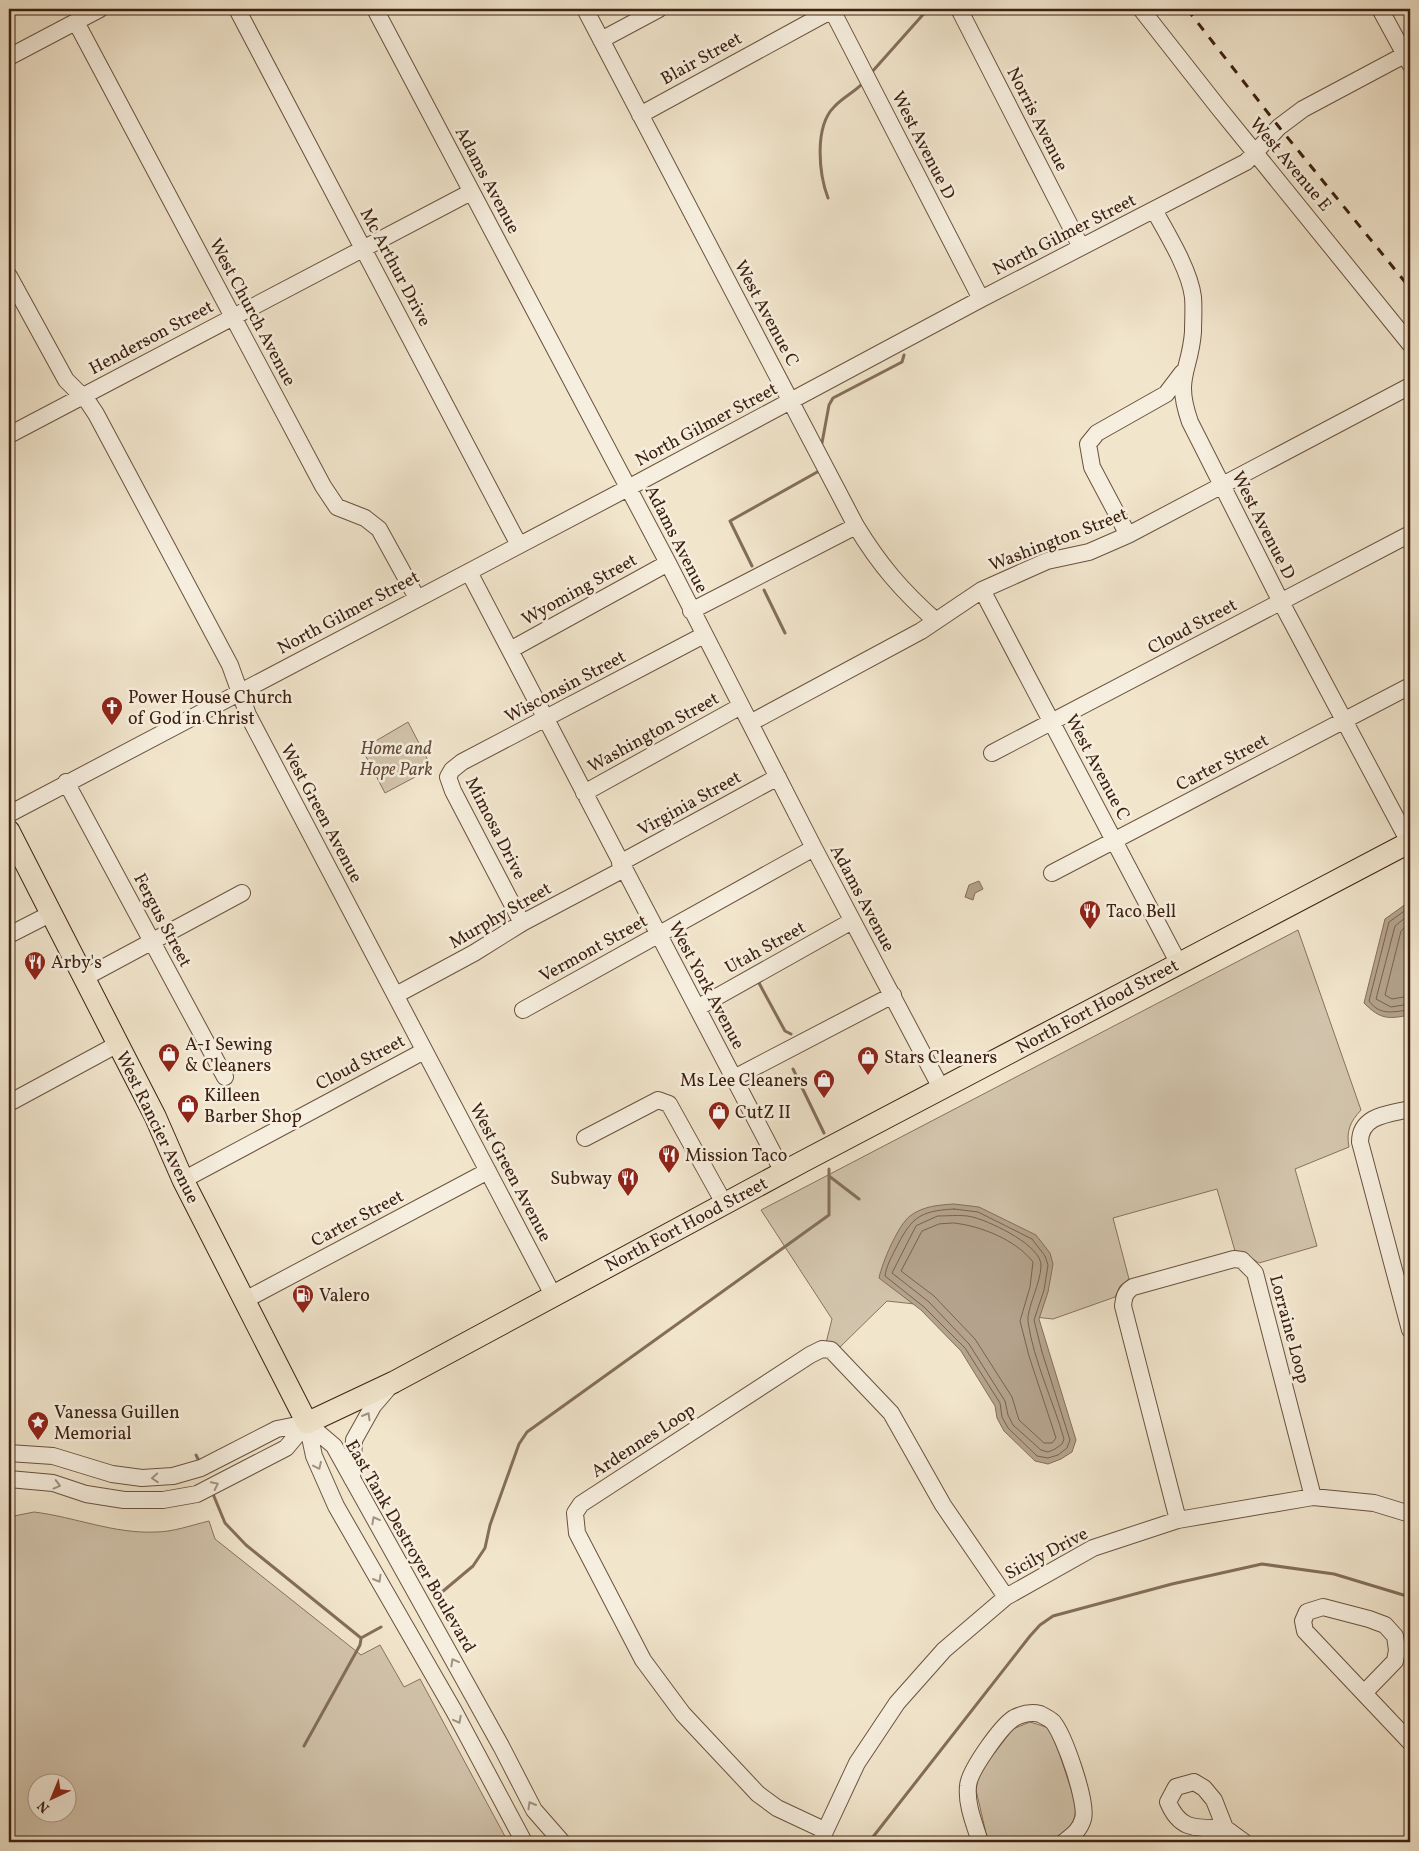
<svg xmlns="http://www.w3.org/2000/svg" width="1419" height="1851" font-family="Vollkorn,serif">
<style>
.green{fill:#d2c4ac;stroke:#88725e;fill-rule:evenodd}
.water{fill:#b4a28c;stroke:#846e5a}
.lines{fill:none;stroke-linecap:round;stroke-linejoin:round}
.shore{stroke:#78624e;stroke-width:1}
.stream{stroke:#846e5a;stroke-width:3}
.minor-casing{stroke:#6a523f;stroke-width:18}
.major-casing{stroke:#3d2110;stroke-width:23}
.minor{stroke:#f6eede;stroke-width:16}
.major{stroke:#f1e5cc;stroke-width:21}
.rail{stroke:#3d2110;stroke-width:3;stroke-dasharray:9 9;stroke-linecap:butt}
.oneway{stroke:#a39281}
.labels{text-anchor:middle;stroke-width:5;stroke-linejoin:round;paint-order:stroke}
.street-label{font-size:18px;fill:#3d2110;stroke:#f6eede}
.poi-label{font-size:18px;fill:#3d2110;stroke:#f6eede;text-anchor:start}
.park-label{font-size:18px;font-style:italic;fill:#624a37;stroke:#f6eede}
</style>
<rect width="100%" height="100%" fill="#f1e5cc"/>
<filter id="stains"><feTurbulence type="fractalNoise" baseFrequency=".004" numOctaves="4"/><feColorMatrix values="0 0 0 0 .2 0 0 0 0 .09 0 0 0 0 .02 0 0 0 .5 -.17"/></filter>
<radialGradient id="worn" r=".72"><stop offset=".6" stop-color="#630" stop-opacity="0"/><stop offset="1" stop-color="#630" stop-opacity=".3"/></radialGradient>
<path class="green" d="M408,722l24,46 -47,25 -23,-44z
M1298,930l63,180c-11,12 -15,21 -12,37l-54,22 22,77 -58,17 -15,-10 -9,-2 -18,-62 -104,29 16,61 -9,7 -5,11 -62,22 -166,-18 -47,46 -14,-4 6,-24 -71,-109z
M34,1512c41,5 80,22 122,20 17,0 36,-7 53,-11l6,18 146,116 19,-10 24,42 16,-8 88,163h-499v-325zM38,1784h30v30h-30z
M1030,1722l19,6 4,6 22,67c7,49 -55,41 -87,41l-12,-52 2,-11 5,-11 30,-39z"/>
<path class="water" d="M979,881l4,8 -8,4 -2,7 -8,-3 4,-12z
M1410,901v114c-22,4 -29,5 -46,-12l21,-84z
M954,1204l25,3 57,28 14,18 3,11 -5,28 -9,27 37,121 -4,12 -11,7 -13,5 -13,-3 -31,-30 -7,-13 -2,-12 -34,-55 -40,-41 -42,-32c3,-15 19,-53 31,-62 13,-10 29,-11 44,-12z"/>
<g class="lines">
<path class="shore" d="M1410,907l-21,15 -20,79c12,16 25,10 41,9
M1410,914l-15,12 -19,73 15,8 19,-3
M1410,923l-9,8 -16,64 7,4 18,-3
M954,1209l24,3 54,27 13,17 3,9 -4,25 -10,30 8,32 28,88 -3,8 -9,7 -10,3 -11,-2 -29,-28 -6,-11 -2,-14 -35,-55 -41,-41 -39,-31c1,-9 6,-18 10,-26 16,-31 22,-39 59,-41z
M938,1216c12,0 27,-2 38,2 17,5 66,28 65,48 0,16 -15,44 -13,56 6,40 25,78 36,117l-2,5 -7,5 -7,3 -7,-2 -28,-25 -5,-10 -3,-14 -36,-57 -40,-42 -37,-29 24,-47z
M954,1223c27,3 62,17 79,39l-3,25 -10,34 9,35 27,82 -4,5h-8l-25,-23 -7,-23 -37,-58 -41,-43 -33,-25 21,-40 17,-7z"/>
<path class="stream" d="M871,73l57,-64
M828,198c-9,-24 -14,-71 6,-91 9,-10 21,-15 30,-25
M822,443l7,-38 4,-7 69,-36 2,-7
M752,566l-22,-45 89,-50
M764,590l21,43
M759,983l26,48 6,3
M793,1069l31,64
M829,1176l30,23
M196,1455l3,6
M213,1494l12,29 21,22 115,93 20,-11
M442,1592l31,-26 12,-18 5,-23 29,-81 8,-12 302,-217v-46
M304,1746l56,-101 1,-6
M869,1842l161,-206 10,-11 13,-9 119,-32 90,-20 72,10 76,23"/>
<g class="minor-casing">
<path id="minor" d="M237,9l282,536
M375,9l293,554 146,285 127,240
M585,9l271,517c23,38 46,65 80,95
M959,9l122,238
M1141,9l77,98 192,237
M1380,9l30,55
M832,10l149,289
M76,22l247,464 14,21 28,11 14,11 38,69
M601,40l58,-31
M9,57l91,-48
M640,115l194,-106
M1154,210c13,23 36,61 39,87 1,11 0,25 0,35 -3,40 -19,45 -3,90l91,180 128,240
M9,276l57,104 22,22 8,12 134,251 18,50 305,580
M9,435l462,-243
M1128,535l-36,-68 -4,-23 9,-11 69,-39 16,-21
M469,572l314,600
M982,590l197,374
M691,611l165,-85
M510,650l158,-87
M750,723l171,-92 61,-41 65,-29 42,-9 39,-17 282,-149
M992,753l418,-219
M66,782l159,295
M584,793l157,-87
M9,814l619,-326 353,-189 265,-137 33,-35 24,-18 107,-57
M620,863l158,-86
M1052,873l358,-187
M522,923l-69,-132 -5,-14 4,-7 10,-8 242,-127
M9,935l43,-22
M84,978l158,-85
M396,995l78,-42 48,-30 102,-54
M697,1008l155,-87
M523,1010l291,-162
M734,1078l159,-83
M9,1103l109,-59
M1410,1109c-21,5 -50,6 -50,33l50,188
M585,1138l73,-38 11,4 55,99
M183,1180l241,-129
M245,1300l243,-129
M307,1423l27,23 167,300 33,64 28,32
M307,1423l7,33 22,50 118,205 70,131
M9,1453l44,3 59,18 30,4 31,-2 28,-8 76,-39 30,-6
M9,1479l44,4 33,11 38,6h39l34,-6 89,-46 21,-25
M352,1479l2,-39 19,-34 18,-21
M1178,1520l-55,-214c1,-9 2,-14 10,-19l101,-28 8,1 13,13 58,224
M1364,1693l31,-32 2,-11 -2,-14 -10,-11 -16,-6 -46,-12 -16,5 -4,9 2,10 105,111
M1225,1828c-29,0 -45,3 -57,-26l8,-15 18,-5 10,6 10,12 11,28 19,14
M824,1830l-47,-22 -19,-14 -75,-80 -40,-54 -66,-127 -2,-20 6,-9 229,-149 12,-6 9,1 60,63 52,92 63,92
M820,1842l37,-79 40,-60 47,-53 62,-53 87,-49 85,-28 135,-23 61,6 36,11
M980,1842c-5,-17 -14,-37 -12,-56 1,-15 33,-60 46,-68 8,-4 18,-6 26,-4 4,2 10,5 13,8 11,13 35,81 30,97 -3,11 -10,16 -19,23"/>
</g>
<g class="major-casing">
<path id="major" d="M9,831l109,213 37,72 28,64 124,243 87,-41 408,-220 608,-320"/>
</g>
<use href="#minor" class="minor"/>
<use href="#major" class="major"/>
<path class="rail" d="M1187,9l92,118 131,161"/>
</g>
<defs><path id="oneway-chevron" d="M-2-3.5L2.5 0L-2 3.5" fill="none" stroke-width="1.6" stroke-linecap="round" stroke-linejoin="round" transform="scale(1.25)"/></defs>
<g class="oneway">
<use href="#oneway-chevron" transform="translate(367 1416) rotate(-60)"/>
<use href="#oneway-chevron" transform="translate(318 1466) rotate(65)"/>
<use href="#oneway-chevron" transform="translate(155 1478) rotate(176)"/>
<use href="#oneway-chevron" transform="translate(57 1485) rotate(15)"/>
<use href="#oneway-chevron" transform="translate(215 1485) rotate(-26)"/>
<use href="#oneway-chevron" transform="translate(375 1520) rotate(-119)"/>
<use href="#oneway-chevron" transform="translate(378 1579) rotate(60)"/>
<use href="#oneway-chevron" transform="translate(454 1662) rotate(-119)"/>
<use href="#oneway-chevron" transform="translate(458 1720) rotate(62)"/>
<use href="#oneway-chevron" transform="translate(531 1805) rotate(-120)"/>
</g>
<defs>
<g id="church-pin" transform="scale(1.125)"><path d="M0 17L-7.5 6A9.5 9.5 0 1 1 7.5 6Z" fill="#8f2418" stroke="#f6eede"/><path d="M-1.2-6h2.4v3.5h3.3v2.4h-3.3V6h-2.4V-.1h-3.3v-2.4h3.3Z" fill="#fff"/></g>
<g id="restaurant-pin" transform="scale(1.125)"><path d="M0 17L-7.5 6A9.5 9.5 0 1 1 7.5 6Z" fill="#8f2418" stroke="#f6eede"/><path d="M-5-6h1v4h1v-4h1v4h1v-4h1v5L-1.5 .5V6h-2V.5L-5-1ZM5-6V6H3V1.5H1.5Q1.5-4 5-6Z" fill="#fff"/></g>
<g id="shop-pin" transform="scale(1.125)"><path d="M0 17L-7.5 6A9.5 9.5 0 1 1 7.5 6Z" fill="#8f2418" stroke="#f6eede"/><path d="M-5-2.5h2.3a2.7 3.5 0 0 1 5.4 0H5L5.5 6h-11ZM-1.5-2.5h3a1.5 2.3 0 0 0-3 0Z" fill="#fff"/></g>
<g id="fuel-pin" transform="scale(1.125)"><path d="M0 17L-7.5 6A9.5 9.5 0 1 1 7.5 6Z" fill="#8f2418" stroke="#f6eede"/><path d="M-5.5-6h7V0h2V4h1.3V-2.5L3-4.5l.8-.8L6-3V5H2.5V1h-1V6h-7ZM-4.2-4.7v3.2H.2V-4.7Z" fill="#fff"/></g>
<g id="sight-pin" transform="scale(1.125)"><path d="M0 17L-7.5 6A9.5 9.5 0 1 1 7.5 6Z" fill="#8f2418" stroke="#f6eede"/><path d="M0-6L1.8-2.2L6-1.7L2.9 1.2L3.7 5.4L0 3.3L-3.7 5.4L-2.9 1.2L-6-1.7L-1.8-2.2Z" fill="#fff"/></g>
</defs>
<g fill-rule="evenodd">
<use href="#church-pin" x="112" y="707"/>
<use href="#restaurant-pin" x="1090" y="911"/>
<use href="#restaurant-pin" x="35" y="962"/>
<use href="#shop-pin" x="169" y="1054"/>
<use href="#shop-pin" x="868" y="1057"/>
<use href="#shop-pin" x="824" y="1080"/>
<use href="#shop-pin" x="188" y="1105"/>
<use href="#shop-pin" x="719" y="1112"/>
<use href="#restaurant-pin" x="669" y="1155"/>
<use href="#restaurant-pin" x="628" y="1178"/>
<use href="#fuel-pin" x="303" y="1295"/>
<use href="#sight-pin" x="38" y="1422"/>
</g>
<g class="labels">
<g class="street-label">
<text transform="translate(701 58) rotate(-29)" y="6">Blair Street</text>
<text transform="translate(1038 119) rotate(63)" y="6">Norris Avenue</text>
<text transform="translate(924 145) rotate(63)" y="6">West Avenue D</text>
<text transform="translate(1291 164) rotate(50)" y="6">West Avenue E</text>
<text transform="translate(488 180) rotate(62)" y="6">Adams Avenue</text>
<text transform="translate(1064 234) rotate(-27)" y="6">North Gilmer Street</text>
<text transform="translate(396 267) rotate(62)" y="6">Mc Arthur Drive</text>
<text transform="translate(253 312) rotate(62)" y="6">West Church Avenue</text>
<text transform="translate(767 313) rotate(62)" y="6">West Avenue C</text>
<text transform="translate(151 337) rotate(-28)" y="6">Henderson Street</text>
<text transform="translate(706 424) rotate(-28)" y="6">North Gilmer Street</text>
<text transform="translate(1264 525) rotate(63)" y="6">West Avenue D</text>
<text transform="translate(677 539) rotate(63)" y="6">Adams Avenue</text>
<text transform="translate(1058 539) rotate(-21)" y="6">Washington Street</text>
<text transform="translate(579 589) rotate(-29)" y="6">Wyoming Street</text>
<text transform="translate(348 612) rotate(-28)" y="6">North Gilmer Street</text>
<text transform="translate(1192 626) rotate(-28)" y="6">Cloud Street</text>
<text transform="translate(565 686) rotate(-28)" y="6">Wisconsin Street</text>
<text transform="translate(653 732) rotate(-29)" y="6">Washington Street</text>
<text transform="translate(1222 762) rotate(-28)" y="6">Carter Street</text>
<text transform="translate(1098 767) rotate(62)" y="6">West Avenue C</text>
<text transform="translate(689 803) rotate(-29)" y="6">Virginia Street</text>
<text transform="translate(322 813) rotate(62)" y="6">West Green Avenue</text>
<text transform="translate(496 828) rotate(63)" y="6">Mimosa Drive</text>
<text transform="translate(863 898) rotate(62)" y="6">Adams Avenue</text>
<text transform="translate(500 915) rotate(-30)" y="6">Murphy Street</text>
<text transform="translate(163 920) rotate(62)" y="6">Fergus Street</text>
<text transform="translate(765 947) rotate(-29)" y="6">Utah Street</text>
<text transform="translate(593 948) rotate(-29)" y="6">Vermont Street</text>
<text transform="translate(707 985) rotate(62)" y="6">West York Avenue</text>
<text transform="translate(1097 1006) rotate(-28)" y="6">North Fort Hood Street</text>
<text transform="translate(360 1062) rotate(-28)" y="6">Cloud Street</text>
<text transform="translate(158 1127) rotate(64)" y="6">West Rancier Avenue</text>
<text transform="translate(511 1172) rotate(62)" y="6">West Green Avenue</text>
<text transform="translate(357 1218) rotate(-28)" y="6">Carter Street</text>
<text transform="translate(686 1224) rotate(-28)" y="6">North Fort Hood Street</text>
<text transform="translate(1290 1329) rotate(75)" y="6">Lorraine Loop</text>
<text transform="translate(643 1440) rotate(-33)" y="6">Ardennes Loop</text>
<text transform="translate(411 1546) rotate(60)" y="6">East Tank Destroyer Boulevard</text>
<text transform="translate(1046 1553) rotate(-28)" y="6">Sicily Drive</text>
</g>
<g class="poi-label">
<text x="128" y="703">Power House Church<tspan x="128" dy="21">of God in Christ</tspan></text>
<text x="1106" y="917">Taco Bell</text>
<text x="51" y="968">Arby's</text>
<text x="185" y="1050">A-1 Sewing<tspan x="185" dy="21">&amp; Cleaners</tspan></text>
<text x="884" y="1063">Stars Cleaners</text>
<text x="808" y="1086" text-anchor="end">Ms Lee Cleaners</text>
<text x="204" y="1101">Killeen<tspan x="204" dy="21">Barber Shop</tspan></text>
<text x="735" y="1118">CutZ II</text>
<text x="685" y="1161">Mission Taco</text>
<text x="612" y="1184" text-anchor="end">Subway</text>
<text x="319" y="1301">Valero</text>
<text x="54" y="1418">Vanessa Guillen<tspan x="54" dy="21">Memorial</tspan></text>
</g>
<g class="park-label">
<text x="396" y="754">Home and<tspan x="396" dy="21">Hope Park</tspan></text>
</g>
</g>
<rect width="1419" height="1851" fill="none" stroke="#f1e5cc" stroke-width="30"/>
<rect x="10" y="10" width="1399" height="1831" fill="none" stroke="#3d2110" stroke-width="2.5"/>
<rect x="15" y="15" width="1389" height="1821" fill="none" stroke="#3d2110"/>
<g transform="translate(52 1798) rotate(224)"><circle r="24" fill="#f6eede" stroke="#ac9c8c"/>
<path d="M0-4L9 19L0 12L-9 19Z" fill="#8f2418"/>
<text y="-8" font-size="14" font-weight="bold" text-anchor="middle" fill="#3d2110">N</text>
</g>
<rect width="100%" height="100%" filter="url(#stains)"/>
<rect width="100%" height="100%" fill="url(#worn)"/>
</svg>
